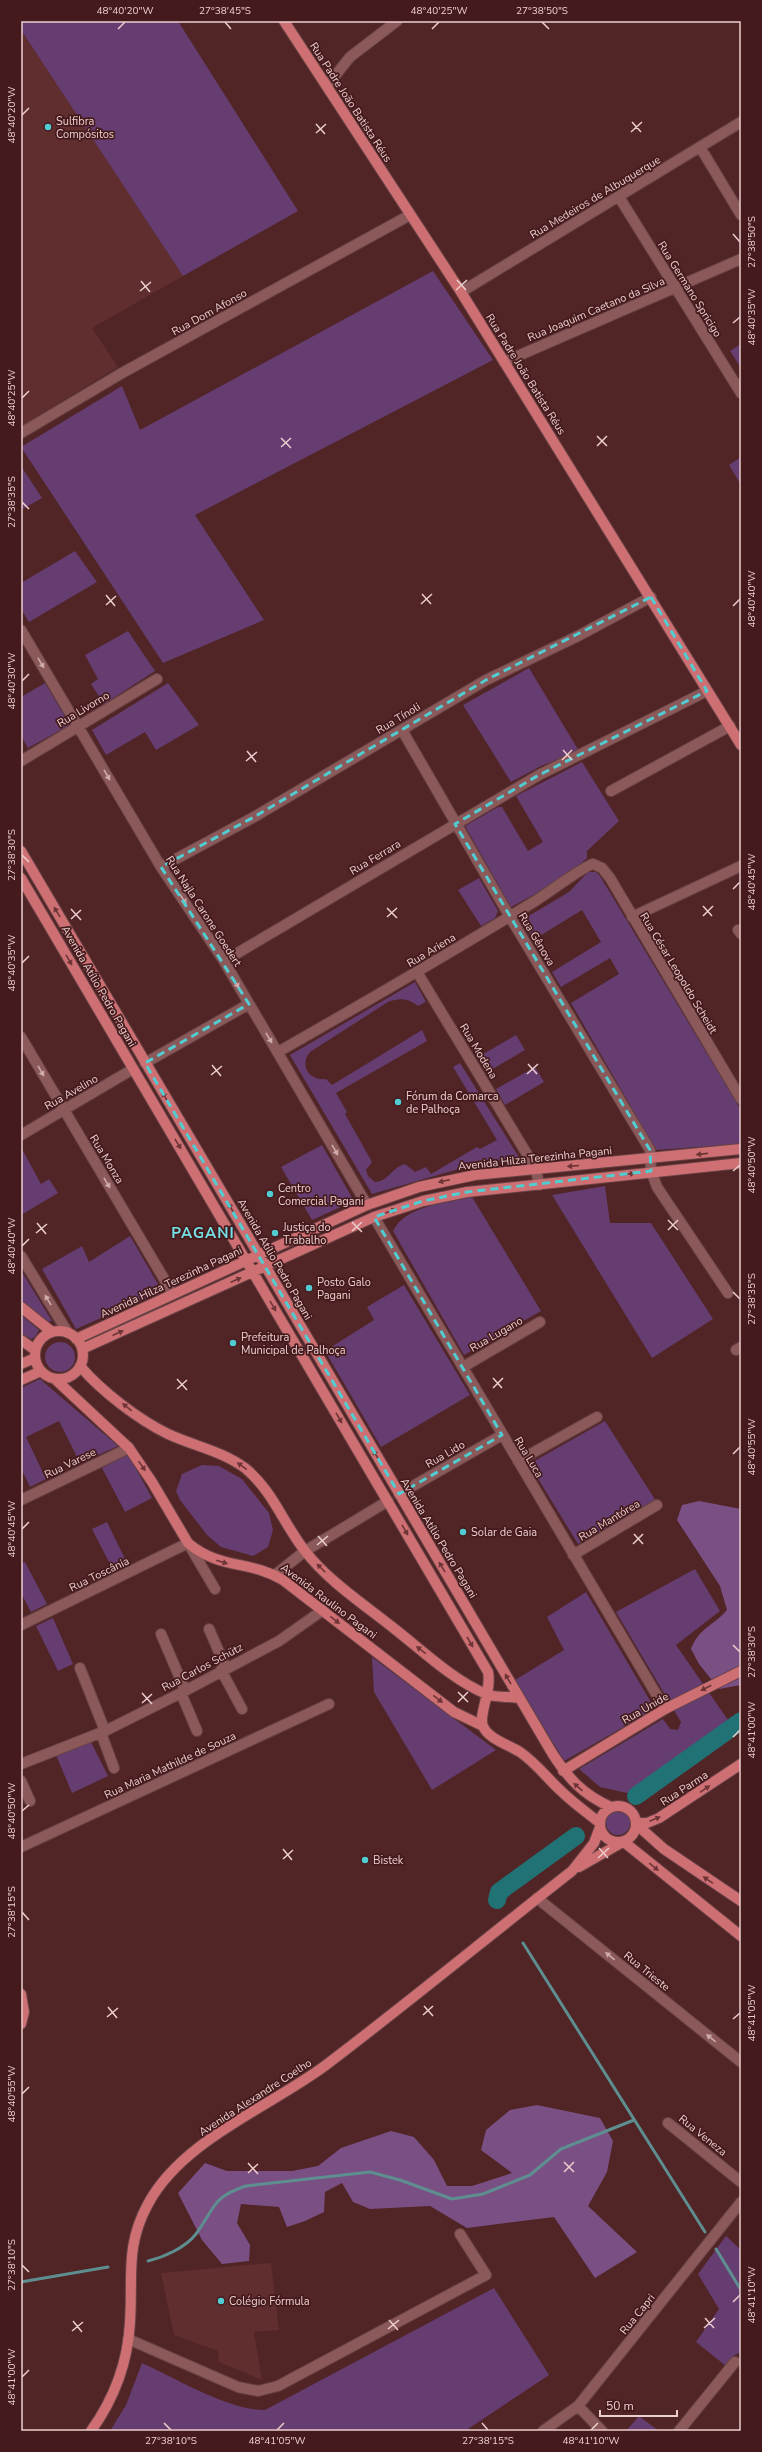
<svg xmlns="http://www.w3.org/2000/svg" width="762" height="2452" font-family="'Nunito Sans',sans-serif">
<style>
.built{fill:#612e30}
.green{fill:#653d70}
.forest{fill:#794f84}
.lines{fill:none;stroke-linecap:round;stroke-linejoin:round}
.stream{stroke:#5e8e90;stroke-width:3}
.river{stroke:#217275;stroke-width:18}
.minor-casing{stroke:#684244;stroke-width:12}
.major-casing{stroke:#684244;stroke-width:12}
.minor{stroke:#8b5959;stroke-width:10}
.major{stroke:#ce7073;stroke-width:10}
.oneway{fill:#cfabab}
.oneway2{fill:#6e3436}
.marked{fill:none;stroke:#51ccd1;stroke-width:3;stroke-dasharray:8 5;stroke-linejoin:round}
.ticks{fill:none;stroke:#eccece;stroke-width:1.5}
.poi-dot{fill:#51ccd1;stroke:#451a1c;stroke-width:1.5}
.labels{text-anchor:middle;stroke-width:3.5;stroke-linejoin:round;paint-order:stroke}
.street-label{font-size:11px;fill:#eccece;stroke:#451a1c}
.poi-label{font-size:11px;fill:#eccece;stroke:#451a1c;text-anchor:start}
.district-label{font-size:15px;font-weight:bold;letter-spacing:1px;fill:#74e0e5;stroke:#451a1c}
.neatline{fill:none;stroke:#eccece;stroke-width:1.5}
.ticks-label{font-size:10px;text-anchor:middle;fill:#eccece}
</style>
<rect width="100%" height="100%" fill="#512426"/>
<path class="built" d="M21,30l162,246 -91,52 26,39 -97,59z
M271,2263l8,67 -25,2 8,48 -43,-18 -1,-11 -44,-16 -13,-62z"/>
<path class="green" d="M21,21h157l120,190 -115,65 -162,-246z
M433,271l60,89 -298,155 69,105 -101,43 -142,-216 101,-61 18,44z
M741,344v24l-11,-17z
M741,457v28l-12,-20z
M21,466l21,32 -21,12z
M75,551l22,31 -68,40 -8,-13v-26z
M128,631l27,40 -51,33 -13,-20 7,-5 -13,-24z
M529,668l50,83 -38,15 -30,16 -48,-77z
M45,683l25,42 -42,23 -7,-12v-39z
M168,683l31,42 -43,25 -11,-18 -39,23 -14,-25z
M582,762l37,59 -32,30v7l-24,21 -52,28 -46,-81 33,-19h4l26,44 15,-9 -27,-46z
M588,872h8l4,4 141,234v34l-85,6 -85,-147 48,-29 -9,-16 -49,29 -9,-15 49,-30 -19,-32 -49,30 -11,-20 47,-28z
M479,878l19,33 -3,7 -14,8 -23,-36z
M415,982l11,20 -8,4c-11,-8 -18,-8 -30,-4l-78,50c-11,14 -1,29 16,27l6,6 90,-55 5,11 -91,52 11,19 -2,2 27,48 -6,8 2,6 7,6c13,0 17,-15 30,-18l10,8 11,-5 5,7 46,-27 3,2 17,-9 -44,-73 7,-4 62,99 -20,1 -5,-4 -32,5 -3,4 -90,26 -82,-139z
M516,1035l9,15 -39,23 -8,-16z
M535,1067l9,15 -39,23 -9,-16z
M322,1145l32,56 -42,19 -31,-53z
M21,1147l20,37 8,-5 9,14 -37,22z
M605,1186l5,37h41l62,96 -61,39 -100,-163z
M472,1197l69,114 -77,44 -71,-124c13,-26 54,-28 79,-34z
M130,1236l32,55 -86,38 -34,-60 40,-23 7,16z
M21,1271l1,1 30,49 -7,1 -24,-22z
M404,1285l66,110 -89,52 -56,-96 49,-31 -7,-13z
M21,1315l18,15 -4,7 -4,2 -10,-6z
M45 1357a15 15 0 1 1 30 0a15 15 0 1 1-30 0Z
M40,1379l78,67 -38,17 -21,-42 -33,16 20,42 -16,8 -9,-19v-80z
M605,1421l51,80 -78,43 -49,-80z
M128,1454l24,44 -27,14 -23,-44z
M202,1465l17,1 23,13 27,34 4,17 -5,17 -15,9 -32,-9 -14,-12 -27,-35 -4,-9 6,-17z
M107,1522l21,43 -14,7 -22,-43z
M25,1562l22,42 -16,8 -10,-19v-30z
M695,1569l25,42 -44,34 52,75 -101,73 -27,-6 -21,-18 84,-50 7,10 8,1 3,-8 -65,-110z
M586,1592l69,117 -91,52 -49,-81 49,-30 -17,-33z
M53,1618l20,46 -15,7 -22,-45z
M372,1657l124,93 -64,40 -58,-98z
M90,1740l18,36 -36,17 -16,-38z
M606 1823a12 12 0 1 1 24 0a12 12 0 1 1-24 0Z
M726,2236l15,14v102l-8,4 -7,10 -30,-24 23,-33 -21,-35z
M494,2288l55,87 -84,56h-355l16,-26 16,-42c33,15 88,48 123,47z
M639,2416l20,15h-33z"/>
<path class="forest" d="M699,1501l42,8v176l-22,4 -20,-25 -8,-15c8,-21 22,-23 36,-39l-7,-24 -43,-66 5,-15z
M537,2105l63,13 13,23 -6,31 -19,34 49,46 -42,26 -41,-61 -87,11 -37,-22 -60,3 -17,-7 -11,-19 -17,9 -1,20 -19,9 -18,6 -8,-20 -38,-3 -4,19 13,22 -1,16 -27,3 -20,-24 -24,-47 27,-30 22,8h65l26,-5 23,-18 50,-17 23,6 20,23 13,26h25l40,-13 -31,-23 5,-20 24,-20z"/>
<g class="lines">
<path class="stream" d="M523,1943l182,289
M716,2249l25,41
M148,2261c16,-4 37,-13 48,-27 19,-26 16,-37 50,-48l124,-14 30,8 52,19 31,-5 47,-19 31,-26 73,-29
M21,2282l87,-15"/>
<path class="river" d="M636,1796l105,-75
M497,1900l2,-8 77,-56"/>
<g class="minor-casing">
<path id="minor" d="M327,86l23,-29 47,-36
M700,147l41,68
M619,197l122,196
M461,292l280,-170
M504,362l237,-103
M21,433l101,-60 288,-158
M21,630l140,237 63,94 143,244
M402,730l108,187 140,233 1,21 6,16 71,106
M21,761l136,-82
M611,791l119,-65
M161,867l93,-50 232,-137 90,-43 75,-40
M632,917l109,-51
M738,930l3,4
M224,961l315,-186 168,-84
M417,972l119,197 3,16
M21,1037l152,257
M278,1052c86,-49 170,-98 254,-149 12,-7 53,-38 61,-39l9,4 8,10 131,221
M145,1063l104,-59
M21,1135l112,-66
M374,1217l291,492
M21,1256l47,77
M736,1350l5,-3
M463,1367l77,-45
M518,1461l79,-44
M399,1494l103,-59
M21,1500l108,-52
M573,1555l84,-50
M275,1575l30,-24 83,-50
M21,1625l167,-82 27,46
M209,1629l17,39
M161,1634l24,56
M80,1668l25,63
M221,1670l21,39
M181,1693l16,38
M101,1733l13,35
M21,1764l84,-33 76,-38 98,-52 44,-31
M21,1781l9,20
M21,1847l308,-143
M537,1898l204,164
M668,2123l73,59
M128,2339l110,48 20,4 20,-5 208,-111 -26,-41
M578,2406l24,25
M543,2431l35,-25 163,-204
M679,2431l56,-69"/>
</g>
<g class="major-casing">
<path id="major" d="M284,21l177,271 280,453
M21,851l531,902c16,25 31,42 59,54
M21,878l467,794c4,19 -10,43 -5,54 5,13 26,19 37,26 16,11 26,25 40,38 12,12 26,22 40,33
M21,1307l31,25
M35 1355a24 24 0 1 1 48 0a24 24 0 1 1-48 0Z
M76,1339l291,-134 52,-18 56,-12 266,-26
M21,1340l14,10
M82,1349l292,-132 49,-16 44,-9 274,-29
M21,1364l14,-6
M80,1366c21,25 59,54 88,68 26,12 54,17 77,34 28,23 38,55 60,83 24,31 60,54 91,79 28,22 57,50 90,64 9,4 23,2 33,4
M55,1379l74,69 23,34 36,61c32,27 62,17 95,37l171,132 29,14
M21,1380l20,-9
M563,1771l102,-62 76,-38
M600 1824a18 18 0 1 1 36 0a18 18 0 1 1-36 0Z
M637,1823h10l12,-5 82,-54
M637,1825l27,24 77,52
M624,1842l117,94
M579,1867l42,-24
M21,1994l3,18 -3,12
M91,2431c23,-32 37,-70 39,-109 3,-46 -5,-76 18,-118 34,-64 122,-97 178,-139 83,-63 164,-130 246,-194l22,-28 6,-16"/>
</g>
<use href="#minor" class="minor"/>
<use href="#major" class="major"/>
</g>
<defs><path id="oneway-solid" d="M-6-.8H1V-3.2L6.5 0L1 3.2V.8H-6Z"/></defs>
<g class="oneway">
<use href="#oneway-solid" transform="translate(41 663) rotate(59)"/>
<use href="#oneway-solid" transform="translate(107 775) rotate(60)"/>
<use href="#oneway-solid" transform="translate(183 899) rotate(56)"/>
<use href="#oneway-solid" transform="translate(236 983) rotate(60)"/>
<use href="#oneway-solid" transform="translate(269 1038) rotate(59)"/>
<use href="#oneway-solid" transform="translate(41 1071) rotate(60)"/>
<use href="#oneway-solid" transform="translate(335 1150) rotate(60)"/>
<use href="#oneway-solid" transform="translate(107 1183) rotate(59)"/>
<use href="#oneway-solid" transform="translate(48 1300) rotate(-121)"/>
<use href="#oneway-solid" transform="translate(610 1956) rotate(-141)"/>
<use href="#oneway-solid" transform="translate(711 2038) rotate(-141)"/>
</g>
<g class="oneway2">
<use href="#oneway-solid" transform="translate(57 912) rotate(-121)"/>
<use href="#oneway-solid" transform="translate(69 960) rotate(60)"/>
<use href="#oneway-solid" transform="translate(165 1097) rotate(-121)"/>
<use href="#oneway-solid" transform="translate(178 1144) rotate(59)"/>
<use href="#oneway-solid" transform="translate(702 1154) rotate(174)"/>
<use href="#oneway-solid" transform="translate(573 1166) rotate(175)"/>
<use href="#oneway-solid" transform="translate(629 1174) rotate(-7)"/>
<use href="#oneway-solid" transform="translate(444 1181) rotate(167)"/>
<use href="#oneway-solid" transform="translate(231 1208) rotate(-121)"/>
<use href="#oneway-solid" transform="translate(391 1211) rotate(-19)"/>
<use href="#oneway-solid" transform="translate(236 1280) rotate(-24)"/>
<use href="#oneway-solid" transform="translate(273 1306) rotate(60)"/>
<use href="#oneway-solid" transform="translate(118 1333) rotate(-24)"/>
<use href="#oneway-solid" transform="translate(127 1407) rotate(-141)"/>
<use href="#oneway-solid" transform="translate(339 1418) rotate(60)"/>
<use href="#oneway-solid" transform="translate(376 1455) rotate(-120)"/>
<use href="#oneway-solid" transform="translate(142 1466) rotate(55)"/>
<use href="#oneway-solid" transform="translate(242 1466) rotate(-144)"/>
<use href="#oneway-solid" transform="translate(405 1530) rotate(60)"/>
<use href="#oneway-solid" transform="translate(222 1562) rotate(17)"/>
<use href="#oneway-solid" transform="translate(442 1567) rotate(-121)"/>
<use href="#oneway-solid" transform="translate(321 1568) rotate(-135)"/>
<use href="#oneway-solid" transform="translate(335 1620) rotate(38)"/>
<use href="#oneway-solid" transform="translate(470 1642) rotate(60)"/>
<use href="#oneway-solid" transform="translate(421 1650) rotate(-142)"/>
<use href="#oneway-solid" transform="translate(508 1679) rotate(-120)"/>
<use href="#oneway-solid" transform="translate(706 1688) rotate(153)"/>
<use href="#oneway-solid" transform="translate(438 1699) rotate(38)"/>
<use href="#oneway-solid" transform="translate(578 1787) rotate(-139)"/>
<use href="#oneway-solid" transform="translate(705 1789) rotate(-34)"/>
<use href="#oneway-solid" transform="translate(655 1819) rotate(-23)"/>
<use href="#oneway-solid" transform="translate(654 1867) rotate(39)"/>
<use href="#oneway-solid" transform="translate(708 1880) rotate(-146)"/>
</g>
<path class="marked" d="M651,597l56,94 -168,84 -84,49 195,326 1,21 -184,21 -44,9 -49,16 128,218 -103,59 -254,-431 104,-59 -88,-137 93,-50 232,-137z"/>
<path class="ticks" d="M225,22l6,7M542,22l7,7M118,29l7,-7M432,29l7,-7M22,115l7,-7M632,122l9,10M316,124l9,10M631,132l11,-10M316,133l10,-9M733,234l7,8M457,280l9,10M141,281l9,11M456,290l11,-10M140,291l11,-9M733,323l7,-6M22,398l7,-7M597,436l10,10M281,438l10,10M597,446l10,-10M281,447l10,-9M22,502l7,7M422,594l9,10M106,595l9,11M421,604l11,-10M106,605l10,-9M733,606l7,-7M22,681l7,-7M563,750l9,10M247,751l9,11M562,760l10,-10M246,761l11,-9M22,855l7,7M733,889l7,-7M703,906l9,10M387,908l10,10M71,909l10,11M703,916l10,-10M387,917l10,-9M71,919l10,-9M22,963l7,-7M528,1064l9,10M212,1065l9,11M527,1074l11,-10M211,1075l11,-9M733,1171l7,-6M668,1220l10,10M352,1222l10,10M37,1223l9,11M668,1230l10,-10M352,1231l10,-9M36,1233l11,-9M22,1246l7,-7M733,1292l7,7M493,1378l9,10M177,1379l10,11M493,1388l10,-10M177,1389l10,-9M733,1454l7,-7M22,1529l7,-7M634,1534l9,10M318,1536l9,10M633,1544l10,-10M317,1545l11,-9M733,1645l7,7M458,1692l10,10M142,1693l10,11M458,1702l10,-10M142,1703l10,-9M733,1737l7,-7M22,1811l7,-6M599,1848l9,10M283,1849l9,11M598,1858l11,-10M283,1859l10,-9M22,1912l7,8M424,2006l9,10M108,2007l9,11M423,2015l10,-9M107,2017l11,-9M733,2019l7,-6M22,2094l7,-7M564,2162l10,10M248,2163l10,11M564,2172l10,-10M248,2173l10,-9M22,2265l7,7M733,2302l7,-7M705,2318l9,10M389,2320l9,10M73,2321l9,11M704,2328l11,-10M388,2329l11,-9M72,2331l11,-9M22,2377l7,-7M164,2423l7,7M482,2423l6,7M277,2430l7,-7M591,2430l7,-7"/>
<g class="poi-dot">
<circle cx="48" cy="127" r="4"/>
<circle cx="398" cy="1102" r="4"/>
<circle cx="270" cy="1194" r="4"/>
<circle cx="275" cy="1233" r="4"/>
<circle cx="309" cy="1288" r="4"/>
<circle cx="233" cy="1343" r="4"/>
<circle cx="463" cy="1532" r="4"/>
<circle cx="365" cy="1860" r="4"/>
<circle cx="221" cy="2301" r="4"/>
</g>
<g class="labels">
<g class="street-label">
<text transform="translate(351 102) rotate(57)" y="4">Rua Padre João Batista Réus</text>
<text transform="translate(595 197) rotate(-31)" y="4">Rua Medeiros de Albuquerque</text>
<text transform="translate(690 289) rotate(58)" y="4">Rua Germano Spricigo</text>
<text transform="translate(596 309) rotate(-23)" y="4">Rua Joaquim Caetano da Silva</text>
<text transform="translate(209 312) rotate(-29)" y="4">Rua Dom Afonso</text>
<text transform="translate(526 374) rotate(58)" y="4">Rua Padre João Batista Réus</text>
<text transform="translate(83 709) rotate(-31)" y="4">Rua Livorno</text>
<text transform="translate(398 718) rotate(-31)" y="4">Rua Tínoli</text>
<text transform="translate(375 857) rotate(-31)" y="4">Rua Ferrara</text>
<text transform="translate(204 911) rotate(57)" y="4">Rua Najla Carone Goedert</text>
<text transform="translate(537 939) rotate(59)" y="4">Rua Gênova</text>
<text transform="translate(431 950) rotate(-31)" y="4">Rua Ariena</text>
<text transform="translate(679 973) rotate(59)" y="4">Rua César Leopoldo Scheidt</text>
<text transform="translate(99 986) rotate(60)" y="4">Avenida Atílio Pedro Pagani</text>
<text transform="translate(479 1051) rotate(59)" y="4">Rua Modena</text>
<text transform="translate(71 1092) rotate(-30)" y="4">Rua Avelino</text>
<text transform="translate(535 1158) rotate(-6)" y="4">Avenida Hilza Terezinha Pagani</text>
<text transform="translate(107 1159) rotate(59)" y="4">Rua Monza</text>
<text transform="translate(275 1259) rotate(60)" y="4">Avenida Atílio Pedro Pagani</text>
<text transform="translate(171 1282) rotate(-25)" y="4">Avenida Hilza Terezinha Pagani</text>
<text transform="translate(496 1334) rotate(-30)" y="4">Rua Lugano</text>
<text transform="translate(445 1454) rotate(-30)" y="4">Rua Lido</text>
<text transform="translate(529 1457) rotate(59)" y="4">Rua Luca</text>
<text transform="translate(70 1463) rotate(-26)" y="4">Rua Varese</text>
<text transform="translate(609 1520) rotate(-31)" y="4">Rua Mantórea</text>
<text transform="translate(439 1538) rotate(59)" y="4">Avenida Atílio Pedro Pagani</text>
<text transform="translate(99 1574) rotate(-26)" y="4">Rua Toscânia</text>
<text transform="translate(329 1601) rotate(37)" y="4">Avenida Raulino Pagani</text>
<text transform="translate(202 1667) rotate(-28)" y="4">Rua Carlos Schütz</text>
<text transform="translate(645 1708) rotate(-30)" y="4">Rua Unide</text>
<text transform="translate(170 1765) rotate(-25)" y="4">Rua Maria Mathilde de Souza</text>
<text transform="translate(684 1788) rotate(-33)" y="4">Rua Parma</text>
<text transform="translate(647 1971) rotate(39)" y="4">Rua Trieste</text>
<text transform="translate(255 2097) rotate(-33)" y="4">Avenida Alexandre Coelho</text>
<text transform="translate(703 2135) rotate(39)" y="4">Rua Veneza</text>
<text transform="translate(637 2314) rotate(-51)" y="4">Rua Capri</text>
</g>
<g class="poi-label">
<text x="56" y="125">Sulfibra<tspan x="56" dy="13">Compósitos</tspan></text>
<text x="406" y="1100">Fórum da Comarca<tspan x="406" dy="13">de Palhoça</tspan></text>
<text x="278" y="1192">Centro<tspan x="278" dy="13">Comercial Pagani</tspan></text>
<text x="283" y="1231">Justiça do<tspan x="283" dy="13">Trabalho</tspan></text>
<text x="317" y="1286">Posto Galo<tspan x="317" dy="13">Pagani</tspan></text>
<text x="241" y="1341">Prefeitura<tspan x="241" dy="13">Municipal de Palhoça</tspan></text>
<text x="471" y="1536">Solar de Gaia</text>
<text x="373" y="1864">Bistek</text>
<text x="229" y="2305">Colégio Fórmula</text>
</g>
<g class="district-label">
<text x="203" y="1238">PAGANI</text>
</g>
</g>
<rect width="762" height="2452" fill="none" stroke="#451a1c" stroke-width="44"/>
<path d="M600 2410v6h77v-6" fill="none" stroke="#eccece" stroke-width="2"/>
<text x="606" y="2410" font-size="12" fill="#eccece" stroke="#451a1c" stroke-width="3" paint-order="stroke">50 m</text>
<rect x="22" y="22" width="718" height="2408" class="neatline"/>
<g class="ticks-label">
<text x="125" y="14">48°40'20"W</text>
<text x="225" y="14">27°38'45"S</text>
<text x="439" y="14">48°40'25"W</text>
<text x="542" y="14">27°38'50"S</text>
<text transform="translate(11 115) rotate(-90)" y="4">48°40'20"W</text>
<text transform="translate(751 242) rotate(-90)" y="4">27°38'50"S</text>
<text transform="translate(751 317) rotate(-90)" y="4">48°40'35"W</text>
<text transform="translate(11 398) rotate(-90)" y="4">48°40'25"W</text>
<text transform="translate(11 502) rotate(-90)" y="4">27°38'35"S</text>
<text transform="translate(751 599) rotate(-90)" y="4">48°40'40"W</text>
<text transform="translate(11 681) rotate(-90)" y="4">48°40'30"W</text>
<text transform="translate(11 855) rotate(-90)" y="4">27°38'30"S</text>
<text transform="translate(751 882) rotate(-90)" y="4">48°40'45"W</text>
<text transform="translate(11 963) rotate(-90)" y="4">48°40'35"W</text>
<text transform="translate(751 1165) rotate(-90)" y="4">48°40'50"W</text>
<text transform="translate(11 1246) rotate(-90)" y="4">48°40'40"W</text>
<text transform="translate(751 1299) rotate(-90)" y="4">27°38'35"S</text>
<text transform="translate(751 1447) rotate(-90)" y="4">48°40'55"W</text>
<text transform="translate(11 1529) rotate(-90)" y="4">48°40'45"W</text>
<text transform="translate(751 1652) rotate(-90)" y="4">27°38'30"S</text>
<text transform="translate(751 1730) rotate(-90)" y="4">48°41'00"W</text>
<text transform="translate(11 1811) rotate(-90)" y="4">48°40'50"W</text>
<text transform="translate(11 1912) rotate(-90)" y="4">27°38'15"S</text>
<text transform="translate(751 2013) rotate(-90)" y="4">48°41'05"W</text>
<text transform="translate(11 2094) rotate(-90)" y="4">48°40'55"W</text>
<text transform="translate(11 2265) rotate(-90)" y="4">27°38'10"S</text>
<text transform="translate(751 2295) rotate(-90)" y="4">48°41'10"W</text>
<text transform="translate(11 2377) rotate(-90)" y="4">48°41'00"W</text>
<text x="171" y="2444">27°38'10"S</text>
<text x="277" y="2444">48°41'05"W</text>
<text x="488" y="2444">27°38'15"S</text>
<text x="591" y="2444">48°41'10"W</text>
</g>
</svg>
